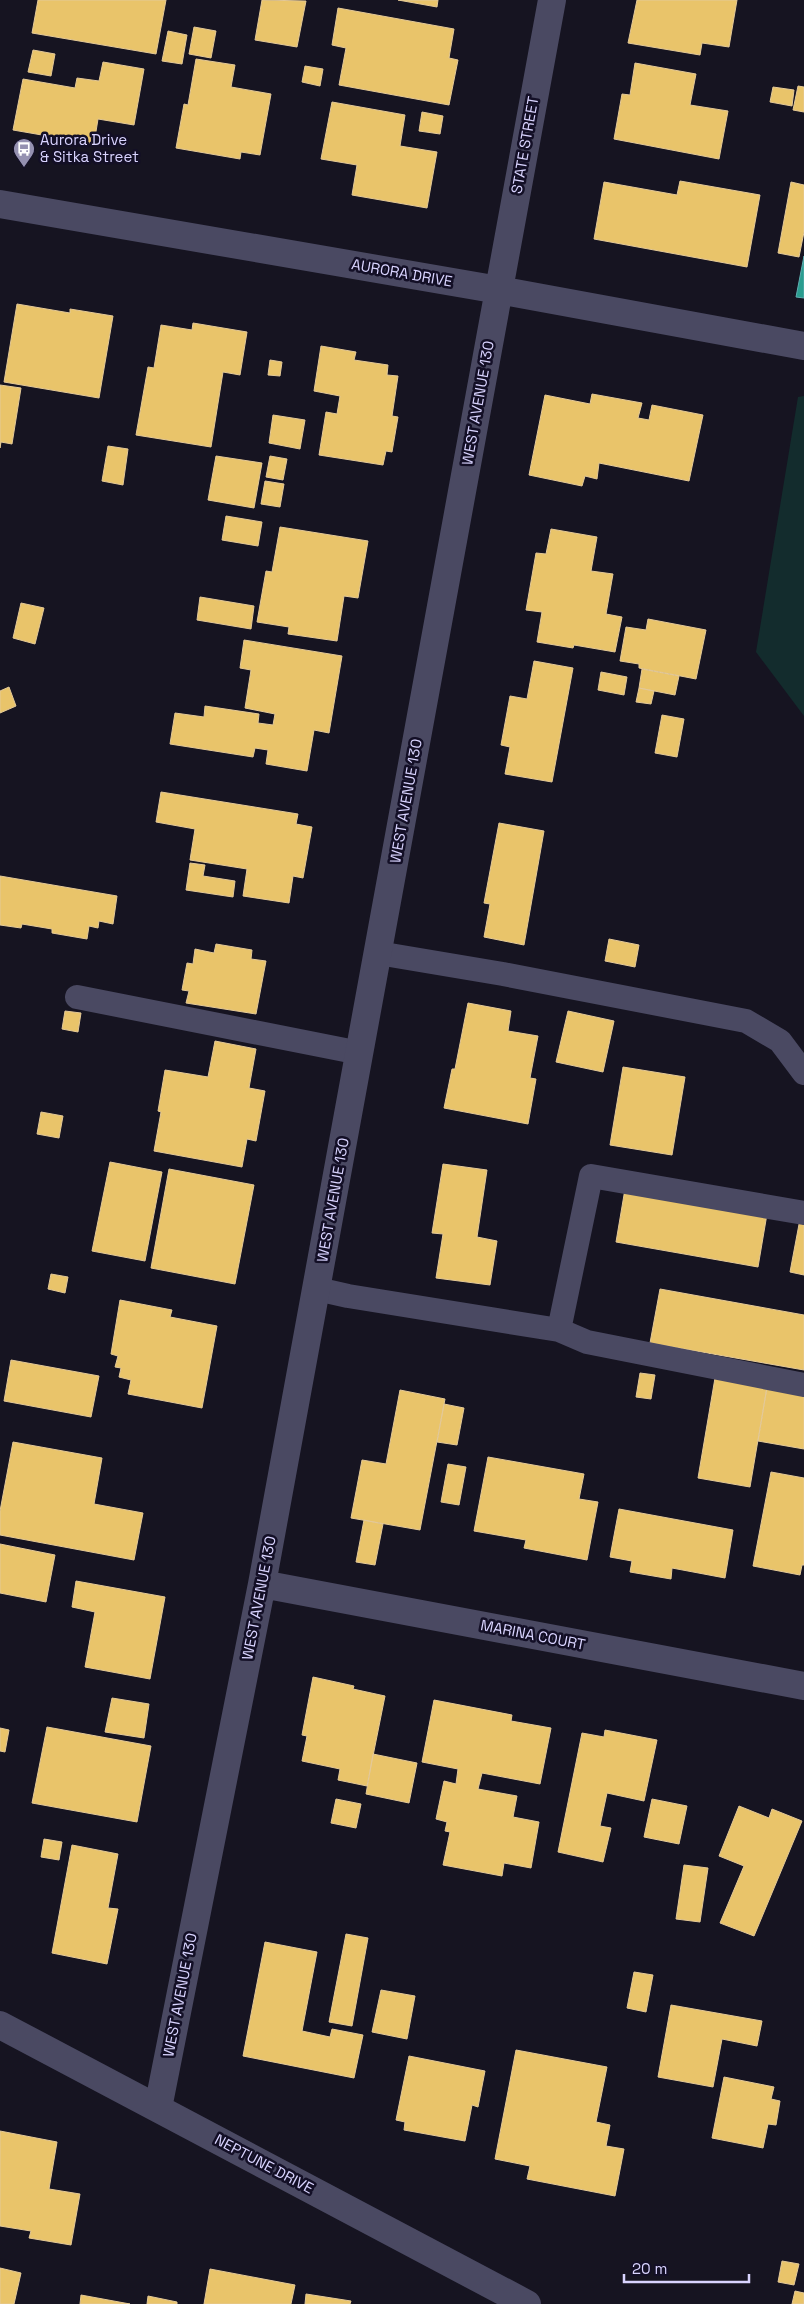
<svg xmlns="http://www.w3.org/2000/svg" width="804" height="2304" font-family="'Space Grotesk',sans-serif">
<style>
.green{fill:#132c2d}
.homes{fill:#e9c46a;stroke:#e4c997}
.schools{fill:#2a9d8f;stroke:#5eaeb1}
.lines{fill:none;stroke-linecap:round;stroke-linejoin:round}
.lane{stroke:#4a4962;stroke-width:24}
.street{stroke:#4a4962;stroke-width:28}
.labels{text-anchor:middle;stroke-width:5;stroke-linejoin:round;paint-order:stroke}
.poi-label{font-size:15px;fill:#d9d4ff;stroke:#130f26;text-anchor:start}
.street-label{font-size:15px;fill:#d9d4ff;stroke:#130f26}
</style>
<rect width="100%" height="100%" fill="#161421"/>
<path class="green" d="M804,396v320l-48,-64 42,-255z"/>
<path class="homes" d="M38,0h128l-10,54 -124,-21z
M262,0l44,1 -9,46 -42,-7z
M398,0h40l-1,7z
M637,0h100l-8,47 -27,-4 -2,12 -72,-12z
M338,8l116,21 -5,29 9,2 -9,45 -110,-20 7,-37 -14,-3z
M194,27l22,4 -5,27 -22,-4z
M168,31l19,4 -5,29 -20,-3z
M33,50l22,4 -4,22 -23,-4z
M196,59l39,6 -4,22 40,7 -11,61 -19,-3 -1,7 -64,-11 8,-44 4,1z
M103,62l41,7 -10,56 -36,-6 -4,25 -81,-14 10,-51 52,9 2,-10 22,3z
M635,63l61,11 -6,31 38,6 -9,48 -105,-20 8,-45 8,1z
M305,66l18,3 -3,17 -18,-4z
M798,86l6,1v25l-11,-2z
M773,87l21,3 -2,16 -22,-4z
M332,102l73,13 -5,31 37,6 -10,56 -75,-13 5,-30 -36,-6z
M422,112l21,4 -3,18 -21,-3z
M680,181l80,14 -13,72 -153,-28 10,-57 73,13z
M791,182l13,3v47l-5,25 -21,-4z
M17,304l53,9v-4l43,7 -14,82 -95,-16z
M193,323l54,9 -7,43 -17,-3 -12,75 -75,-12 12,-68 6,1 7,-43 31,5z
M321,346l35,6 -2,8 34,5 -1,10 11,1 -6,40 6,1 -6,35 -6,-1 -3,14 -64,-10 7,-43 11,2 3,-18 -26,-5z
M270,360l12,2 -2,14 -12,-1z
M0,385l21,3 -9,56 -11,-2 -1,6z
M592,394l50,9 -4,15 11,2 3,-15 51,10 -14,66 -90,-18 -2,16 -12,-3 -3,10 -53,-11 16,-80 45,9z
M273,415l32,5 -5,29 -31,-6z
M108,446l20,3 -5,36 -21,-4z
M216,456l46,7 -8,45 -46,-8z
M270,456l17,3 -4,21 -17,-3z
M265,481l19,3 -4,23 -19,-3z
M226,516l36,6 -4,24 -36,-6z
M280,527l88,14 -10,57 -14,-2 -7,45 -49,-7 1,-7 -32,-5 9,-51 6,1z
M551,529l46,8 -6,34 22,3 -7,40 16,3 -7,35 -41,-7 -1,3 -36,-6 5,-30 -16,-2 10,-57 10,1z
M200,597l54,9 -3,23 -54,-9z
M21,603l23,5 -9,36 -22,-6z
M648,619l58,11 -10,49 -57,-11v-4l-19,-3 6,-34 20,3z
M244,640l98,16 -13,77 -15,-3 -7,41 -41,-7 2,-14 -13,-2 -2,9 -83,-13 5,-31 29,4 1,-11 54,8 -1,9 15,2 2,-11 -30,-6 6,-38 -11,-2z
M534,661l39,7 -21,114 -47,-8 5,-27 -9,-2 9,-49 17,3z
M642,669l37,7 -4,19 -36,-7z
M601,672l26,5 -3,18 -26,-5z
M9,687l7,19 -16,7v-22z
M639,688l15,3 -3,13 -15,-2z
M662,715l22,4 -7,38 -22,-4z
M161,792l137,22 -2,10 16,3 -9,51 -10,-2 -4,27 -46,-7 4,-27 -57,-9 5,-31 -39,-7z
M499,823l45,8 -20,114 -40,-8 6,-33 -6,-1z
M190,863l15,2 -2,11 32,5 -2,16 -47,-7z
M0,876l117,20 -4,28 -14,-3 -1,7 -9,-2 -2,13 -35,-6v-4l-30,-5 -1,4 -21,-3z
M609,939l30,6 -4,22 -30,-6z
M216,944l36,6 -1,9 15,2 -10,53 -70,-11 3,-12 -7,-1 5,-27 6,1 2,-15 19,4z
M468,1003l43,8 -3,20 30,5 -8,42 6,1 -8,45 -84,-16 8,-39h3z
M65,1011l16,2 -3,19 -16,-3z
M568,1011l46,10 -11,51 -47,-10z
M215,1041l41,8 -7,39 16,3 -9,50 -9,-2 -5,28 -88,-16 7,-39 -3,-1 7,-41 43,7z
M623,1067l62,10 -13,78 -62,-10z
M41,1112l22,4 -4,22 -22,-4z
M110,1162l52,10 -17,89 -53,-10z
M443,1164l44,6 -10,67 20,4 -7,44 -54,-7 7,-44 -11,-1z
M169,1169l85,16 -19,99 -84,-16z
M625,1189l142,25 -9,53 -142,-25z
M800,1219l4,1v55l-14,-3z
M51,1274l17,3 -3,16 -17,-4z
M660,1289l144,26v55l-154,-27z
M120,1300l52,10 -2,7 47,9 -15,82 -74,-14 3,-14 -12,-3 2,-9 -6,-1 3,-11 -7,-2z
M11,1360l88,16 -8,41 -87,-16z
M640,1373l15,2 -4,24 -15,-2z
M715,1378l52,9 -17,100 -52,-9z
M767,1387l37,6v56l-46,-8z
M400,1390l45,9 -25,131 -69,-12 11,-58 24,4z
M444,1404l20,4 -7,37 -20,-3z
M13,1442l89,16 -8,46 49,9 -9,47 -134,-25v-24z
M488,1457l96,17 -5,25 19,3 -11,58 -63,-12 2,-8 -52,-9z
M448,1464l18,3 -7,38 -18,-3z
M771,1472l33,6v87h-2l-2,10 -47,-9z
M619,1509l114,21 -8,48 -53,-10 -1,11 -41,-7 2,-11 -22,-4z
M364,1520l19,4 -8,41 -19,-3z
M0,1544l55,11 -9,47 -46,-9z
M76,1581l89,16 -15,82 -65,-12 10,-55 -23,-5z
M313,1677l41,9 -1,3 32,7 -18,90 -29,-6 2,-11 -38,-8 5,-25 -5,-1z
M112,1698l37,6 -5,34 -39,-6z
M434,1700l78,15 -1,6 40,7 -11,56 -58,-11 -4,16 39,7 -4,21 26,5 -8,46 -27,-5 -2,13 -59,-11 7,-33 -5,-1 2,-9 -11,-3 8,-38 12,3 2,-15 -36,-7z
M47,1727l104,19 -14,76 -105,-19z
M0,1728l9,2 -4,22 -5,-1z
M605,1730l52,10 -13,61 -37,-8 -7,33 11,2 -8,34 -45,-10 24,-119 22,4z
M373,1754l44,9 -8,40 -43,-9z
M336,1799l25,5 -5,24 -25,-5z
M652,1799l35,7 -8,38 -35,-7z
M739,1806l30,12 3,-9 30,12 -48,115 -34,-13 24,-57 -25,-10z
M44,1839l18,3 -3,18 -18,-3z
M72,1845l46,9 -10,54 10,1 -11,55 -55,-11z
M684,1865l24,3 -8,54 -24,-3z
M346,1934l22,4 -16,88 -23,-4z
M265,1942l52,10 -15,79 28,6 2,-8 31,6 -9,43 -111,-22z
M634,1972l19,3 -7,37 -19,-4z
M381,1990l34,6 -8,43 -35,-7z
M671,2005l91,16 -5,25 -35,-7 -9,48 -55,-10z
M516,2050l91,17 -11,55 14,3 -4,21 18,3 -9,47 -88,-17 3,-13 -35,-7z
M409,2056l76,15 -7,36 -6,-2 -7,36 -61,-11 1,-8 -9,-2z
M724,2077l50,10 -3,12 9,2 -4,24 -8,-1 -5,24 -51,-10z
M0,2131l57,11 -8,47 31,5 -9,51 -42,-7 2,-7 -31,-5z
M782,2261l17,3 -5,21 -16,-3z
M0,2268l21,5 -7,31h-14z
M210,2269l85,16 -4,19h-87z
M795,2291l9,2v11h-12z
M306,2294l45,7 -1,3h-45z
M81,2295l49,9h-50z
M148,2296l29,6v2h-30z"/>
<path class="schools" d="M804,256v42l-8,-1z"/>
<g class="lines">
<path class="lane" d="M378,953l125,21 243,47 34,20 24,32
M77,997l283,56
M317,1289l31,7 211,34 28,12 217,43
M559,1330l32,-154 213,37"/>
<path class="street" d="M0,204l499,86 305,56
M262,1584l542,102
M0,2025l527,279
M158,2108l104,-524 290,-1584"/>
</g>
<defs>
<g id="bus-pin" transform="scale(1.125)"><path d="M0 17L-7.5 6A9.5 9.5 0 1 1 7.5 6Z" fill="#9591b1" stroke="#130f26"/><path d="M-5-6H5V4H4V6H2V4H-2V6H-4V4H-5ZM-3.5-4V0h7V-4ZM-3.5 1.2v1.5H-2V1.2ZM2 1.2v1.5H3.5V1.2Z" fill="#fff"/></g>
</defs>
<g fill-rule="evenodd">
<use href="#bus-pin" x="24" y="149"/>
</g>
<g class="labels">
<g class="poi-label">
<text x="40" y="145">Aurora Drive<tspan x="40" dy="17">&amp; Sitka Street</tspan></text>
</g>
<g class="street-label">
<text transform="translate(525 145) rotate(-80)" y="5">STATE STREET</text>
<text transform="translate(402 273) rotate(10)" y="5">AURORA DRIVE</text>
<text transform="translate(478 403) rotate(-80)" y="5">WEST AVENUE 130</text>
<text transform="translate(406 801) rotate(-80)" y="5">WEST AVENUE 130</text>
<text transform="translate(333 1200) rotate(-80)" y="5">WEST AVENUE 130</text>
<text transform="translate(259 1598) rotate(-79)" y="5">WEST AVENUE 130</text>
<text transform="translate(533 1635) rotate(11)" y="5">MARINA COURT</text>
<text transform="translate(180 1995) rotate(-79)" y="5">WEST AVENUE 130</text>
<text transform="translate(264 2164) rotate(28)" y="5">NEPTUNE DRIVE</text>
</g>
</g>
<path d="M624 2274v8h125v-8" fill="none" stroke="#d9d4ff" stroke-width="2.5"/>
<text x="632" y="2274" font-size="15" fill="#d9d4ff" stroke="#130f26" stroke-width="4" paint-order="stroke">20 m</text>
</svg>
